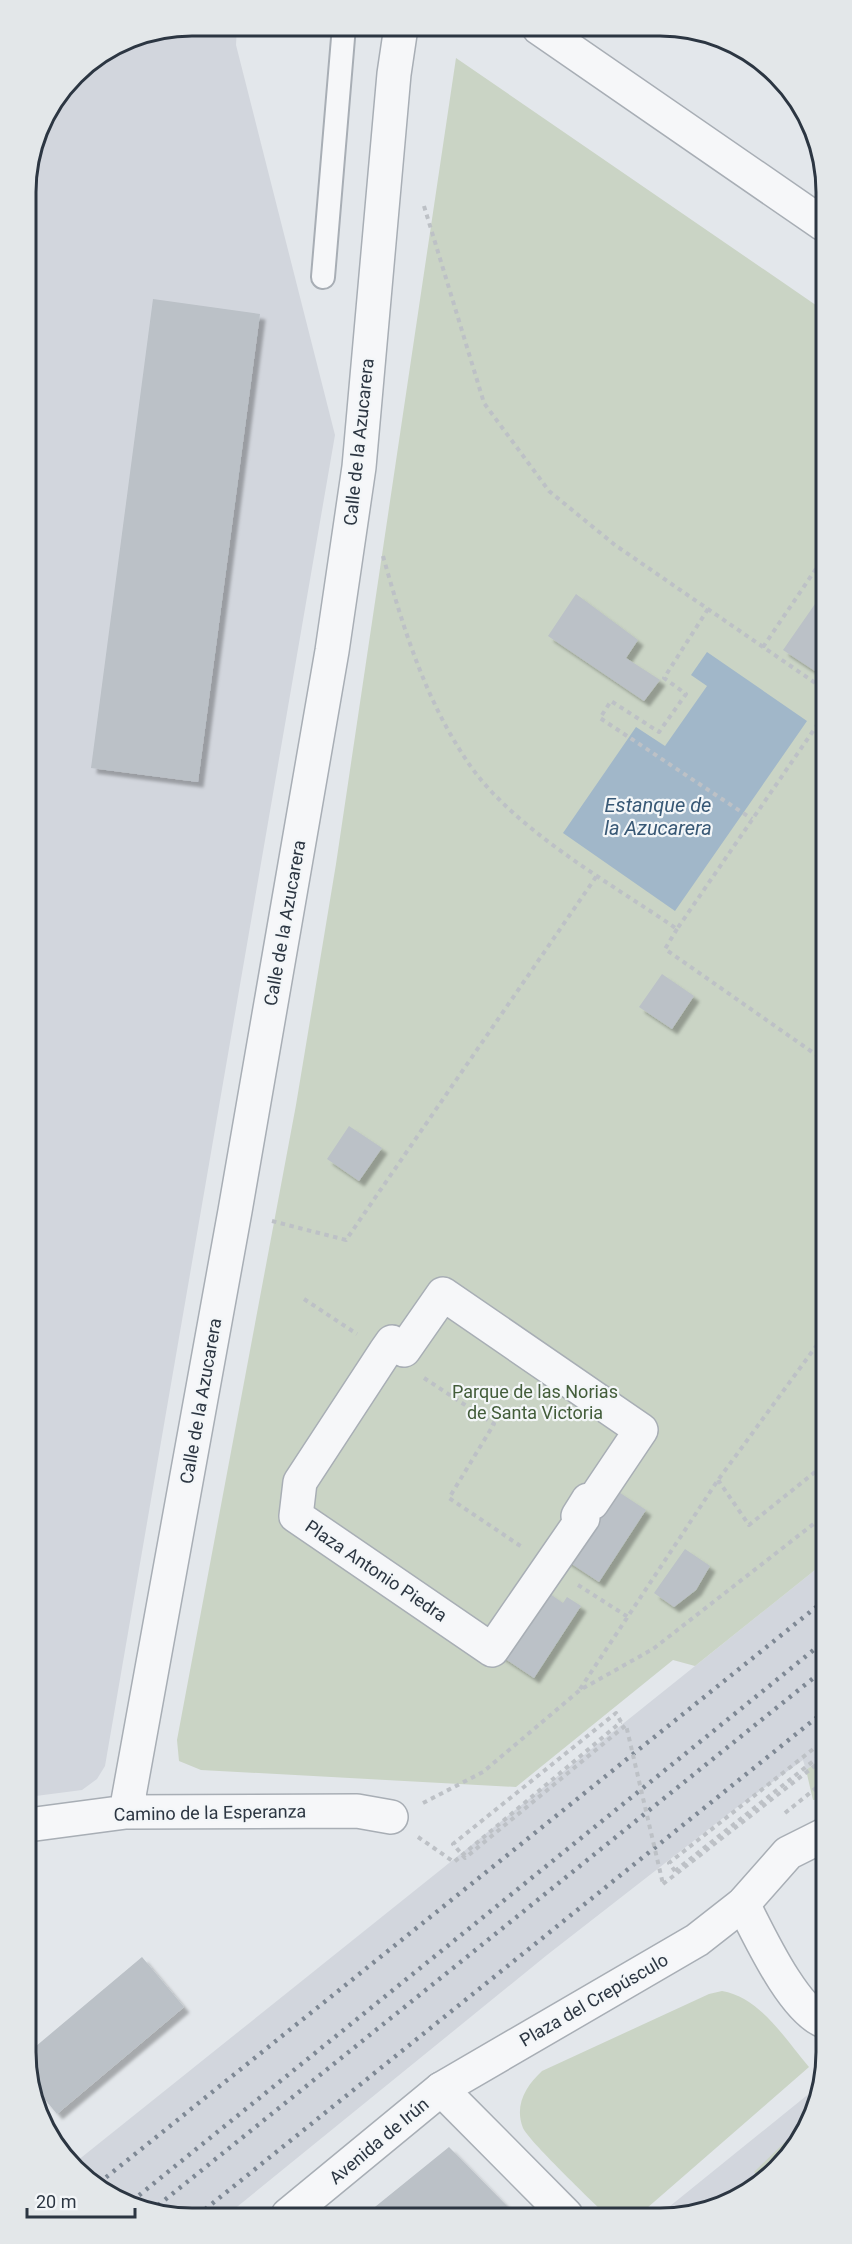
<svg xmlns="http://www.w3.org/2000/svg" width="852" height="2244" font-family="Roboto,sans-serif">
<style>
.built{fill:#d2d6dd}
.green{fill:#cad4c5}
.water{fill:#a1b7c9}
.building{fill:#bbc1c7;filter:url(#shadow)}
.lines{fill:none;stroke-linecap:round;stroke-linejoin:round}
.service-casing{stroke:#a8aeb5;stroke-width:26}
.pedestrian-casing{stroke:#a8aeb5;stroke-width:36}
.minor-casing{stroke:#a8aeb5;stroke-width:36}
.tertiary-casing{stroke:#a8aeb5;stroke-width:36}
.path{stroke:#bdc1c6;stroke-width:4;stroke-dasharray:4.5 4.5;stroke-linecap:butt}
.service{stroke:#f6f7f9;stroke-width:22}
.pedestrian{stroke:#f6f7f9;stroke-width:33}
.minor{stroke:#f6f7f9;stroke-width:33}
.tertiary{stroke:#f6f7f9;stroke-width:33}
.rail{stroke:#7e8894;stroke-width:4.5;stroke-dasharray:3 6;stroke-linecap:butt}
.path-bridge{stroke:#bdc1c6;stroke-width:4;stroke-dasharray:4.5 4.5;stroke-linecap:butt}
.labels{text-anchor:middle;stroke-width:4.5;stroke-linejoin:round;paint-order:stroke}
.street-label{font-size:18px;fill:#2c3642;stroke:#f3f6f8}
.park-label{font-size:18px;fill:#435d3a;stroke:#f3f6f8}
.water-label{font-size:20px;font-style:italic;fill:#385875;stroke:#f3f6f8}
.rim{fill:none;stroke:#2c3642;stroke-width:3}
</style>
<defs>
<filter id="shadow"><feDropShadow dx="5.5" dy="5.5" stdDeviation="1.5" flood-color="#0004"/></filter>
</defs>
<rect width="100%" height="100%" fill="#e3e7eb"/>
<path class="built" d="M192,26h45l-1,19 99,390 -230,1331 -8,13 -15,11 -54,7 -2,-1616 17,-62 39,-52 47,-29z
M825,1562l1,193 -20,15 -3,-10 -71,51 -185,144 -320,260h-67l-85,-45 -3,-5z
M821,2084l-7,31 -29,47 -41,34 -51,19h-34z"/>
<path class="green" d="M456,58l367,252 2,1252 -130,104 -22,-6 -157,127 -315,-17 -22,-9 -2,-21 119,-635 40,-241z
M826,1755v44l-13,1 -7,-30z
M722,1991c39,7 62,47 87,76l-170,148h-33c-14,-14 -78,-75 -83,-87 -9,-23 3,-42 19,-57l167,-77z
M814,2114l-29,48 -23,19 -8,-9z"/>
<path class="water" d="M707,652l100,69 -132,190 -112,-78 73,-106 29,19 42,-60 -16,-11z"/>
<path class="building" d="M153,299l107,15 -62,468 -107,-14z
M824,591v86l-41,-27z
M576,594l62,46 -12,18 34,22 -16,21 -96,-65z
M662,974l32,22 -22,33 -33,-22z
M349,1126l33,22 -23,33 -32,-22z
M605,1483l41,27 -47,72 -41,-27z
M685,1549l25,17 -14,24 -22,17 -20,-14z
M537,1585l26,18 4,-6 14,9 -47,72 -42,-28z
M142,1957l42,50 -127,107 -28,-34v-28z
M449,2147l67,68h-151z"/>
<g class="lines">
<g class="service-casing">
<path id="service" d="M323,277l21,-251"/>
</g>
<g class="pedestrian-casing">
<path id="pedestrian" d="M443,1294l198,136 -49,73 -4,-3 -10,16 5,2 -91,132 -196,-134 4,-34 85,-130 7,-10 12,8z"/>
</g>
<g class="minor-casing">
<path id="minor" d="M539,28l284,196
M126,1812l109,-601 97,-560 27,-184 35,-393 7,-47
M28,1825l98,-13 231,-1 34,6
M743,1904c16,31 51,108 83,118
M441,2089l125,126"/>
</g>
<g class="tertiary-casing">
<path id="tertiary" d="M288,2215l153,-126 256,-149 46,-36 45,-51 38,-19"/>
</g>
<path class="path" d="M424,206l60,197 65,88 66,54 209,144
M383,556c20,71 41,140 82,202 45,70 144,124 212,171l147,-214
M708,609l-44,69 22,16 -27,38 -48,-31 -11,17 152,101
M763,647l61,-90
M677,929l-12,20 160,112
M272,1221l74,19 252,-366
M304,1299l53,35
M424,1378l70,46 -45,74 73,49
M718,1480l31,45 76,-61
M578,1585l50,32
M580,1689l138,-209 107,-146
M423,1803l60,-31 97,-82 73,-41 172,-134
M785,1813l41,-33
M418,1837l36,25 167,-140
M675,1871l151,-120
M663,1884l163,-127"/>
<use href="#service" class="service"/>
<use href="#pedestrian" class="pedestrian"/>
<use href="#minor" class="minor"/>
<use href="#tertiary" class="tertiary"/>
<path class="rail" d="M99,2183l726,-583
M132,2201l694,-561
M151,2211l675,-543
M198,2215l628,-505"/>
<path class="path-bridge" d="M621,1722l-5,-9 -163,131 12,14 161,-133 37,159
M675,1871l-6,-8 148,-117 9,11"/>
</g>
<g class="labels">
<g class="street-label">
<text transform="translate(359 442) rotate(-84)" y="6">Calle de la Azucarera</text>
<text transform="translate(285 923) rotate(-80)" y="6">Calle de la Azucarera</text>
<text transform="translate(201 1401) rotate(-80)" y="6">Calle de la Azucarera</text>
<text transform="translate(376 1571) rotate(34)" y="6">Plaza Antonio Piedra</text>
<text transform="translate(210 1813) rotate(-1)" y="6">Camino de la Esperanza</text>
<text transform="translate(594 2000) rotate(-30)" y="6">Plaza del Crepúsculo</text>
<text transform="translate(379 2141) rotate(-40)" y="6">Avenida de Irún</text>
</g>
<g class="park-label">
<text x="535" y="1398">Parque de las Norias<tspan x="535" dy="21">de Santa Victoria</tspan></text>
</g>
<g class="water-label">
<text x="658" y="812">Estanque de<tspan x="658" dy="23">la Azucarera</tspan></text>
</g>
</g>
<path d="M0 0H852V2244H0ZM192 36H660A156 156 0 0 1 816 192V2052A156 156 0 0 1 660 2208H192A156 156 0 0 1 36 2052V192A156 156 0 0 1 192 36Z" fill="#e3e7e9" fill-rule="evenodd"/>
<path class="rim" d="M192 36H660A156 156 0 0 1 816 192V2052A156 156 0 0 1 660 2208H192A156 156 0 0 1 36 2052V192A156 156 0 0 1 192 36Z"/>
<path d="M27 2208v9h108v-9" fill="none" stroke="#2c3642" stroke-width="3"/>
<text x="36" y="2208" font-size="18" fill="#2c3642" stroke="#f3f6f8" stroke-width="4.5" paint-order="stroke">20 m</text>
</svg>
